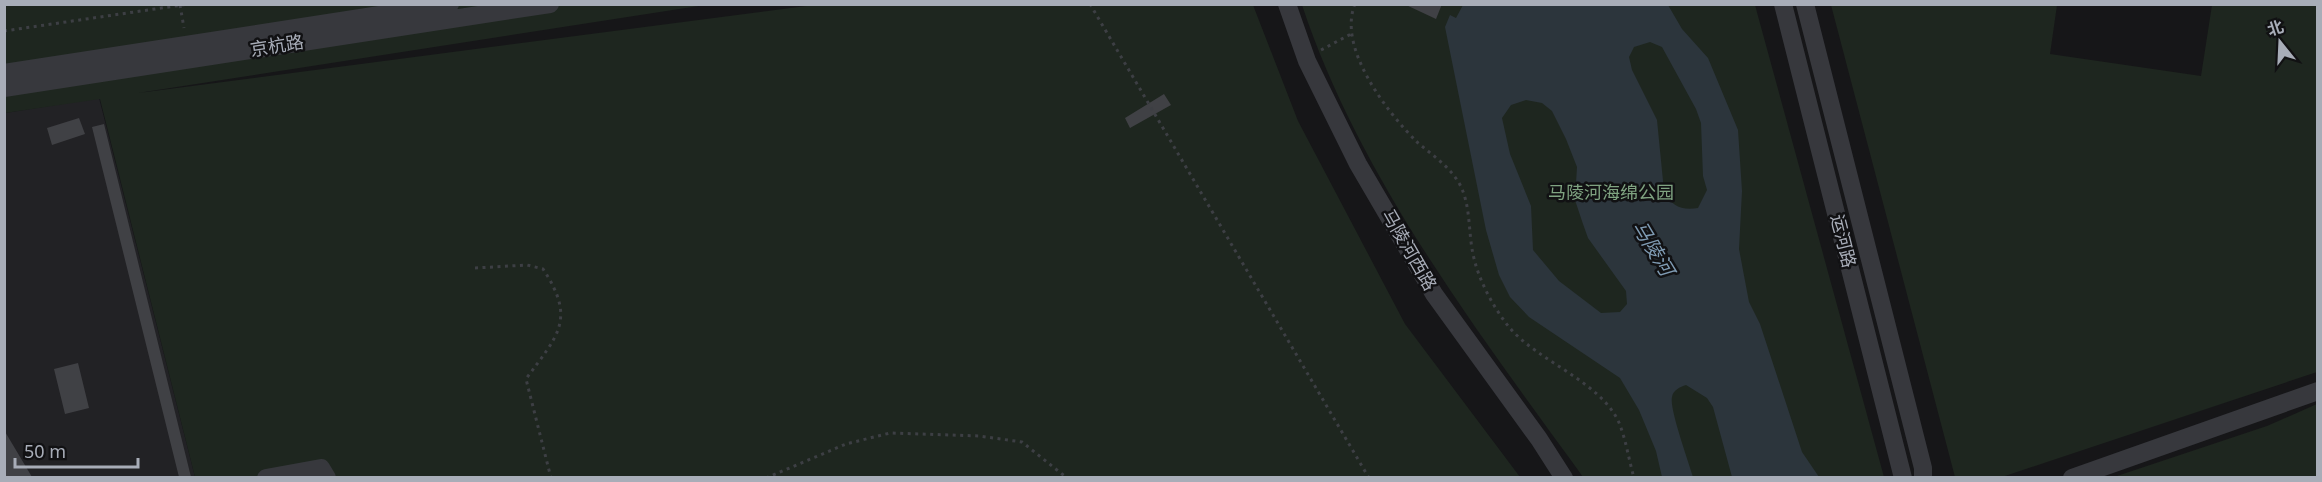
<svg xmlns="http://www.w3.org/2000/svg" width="2322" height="482" font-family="'Noto Sans','Noto Sans SC',sans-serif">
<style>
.built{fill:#222225}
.green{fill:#1e261f}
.water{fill:#2c353c;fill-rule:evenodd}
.building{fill:#404145}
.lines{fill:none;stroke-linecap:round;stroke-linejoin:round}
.path{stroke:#3d3f44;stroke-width:3;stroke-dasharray:3 4.5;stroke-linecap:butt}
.minor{stroke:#37383d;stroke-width:18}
.labels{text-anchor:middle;stroke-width:5;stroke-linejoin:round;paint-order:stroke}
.street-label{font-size:18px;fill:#a8adb8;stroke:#111113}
.park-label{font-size:18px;fill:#7fa381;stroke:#111113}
.water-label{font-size:20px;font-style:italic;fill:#7f9bb3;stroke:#111113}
</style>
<rect width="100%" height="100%" fill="#161618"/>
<path class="built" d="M99,98l96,379 -190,1v-365z"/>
<path class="green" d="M4,5h701l-567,88 676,-88h439l45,116 107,203 115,153h-1325l-95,-378 -95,14z
M1302,5h453l129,472h-301c-105,-145 -224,-300 -281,-472z
M1831,5h226l-7,49 151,22 11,-71h105v367l-315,105h-47z
M2317,404v73h-203l153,-51z"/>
<path class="water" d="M1463,5h205l14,24 26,29 30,72 4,61 -3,58 10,53 11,22 42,128 17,25h-87l-19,-70 -6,-9 -21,-13c-6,2 -13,5 -14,12 -3,11 17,66 21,80h-31l-6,-26 -17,-41 -19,-32 -91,-61 -19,-20 -11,-22 -13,-45 -41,-203 5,-12 6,3zM1650,42l12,5 34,62 5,14 2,53 4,14 -9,18c-16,3 -27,-2 -34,-17l-7,-71 -25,-50 -3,-13 5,-10zM1526,100l16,3 10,8 14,28 11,28 -2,33 8,24 5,14 38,53 1,13 -7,8 -19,1 -42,-32 -26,-31 -2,-44 -21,-52 -8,-36 9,-13z"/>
<path class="building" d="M1404,4h38l-6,15z
M1164,94l7,11 -41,23 -5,-10z
M79,118l6,16 -33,11 -5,-17z
M104,124l87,353h-12l-87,-350z
M78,363l11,45 -24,6 -11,-45z
M4,430l28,47h-28z"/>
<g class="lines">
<path class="path" d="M1090,4l279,474
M1355,4c-18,44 32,108 62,138 15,13 32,24 42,41 12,21 9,48 14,71 5,25 20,53 36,73 29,35 94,55 111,98 6,16 9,35 14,53
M180,5l4,23
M4,31l185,-27
M1321,50l30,-16
M475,268l52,-3 16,4c34,51 14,67 -17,110l25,99
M766,478l80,-34 44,-11 89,3 43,6 45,36"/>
<path class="minor" d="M1287,4l20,57 51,103 76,130 105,145 25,39
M1783,4l120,474
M1805,4l118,464v10
M4,73l446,-69
M4,88l546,-84
M266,478l55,-10 6,10
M2072,478l246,-87"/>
</g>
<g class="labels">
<g class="street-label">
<text transform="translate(277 46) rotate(-9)" y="6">京杭路</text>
<text transform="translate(1843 241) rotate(76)" y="6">运河路</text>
<text transform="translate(1409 250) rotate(60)" y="6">马陵河西路</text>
</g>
<g class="park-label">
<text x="1611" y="199">马陵河海绵公园</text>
</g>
<g class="water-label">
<text transform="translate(1653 248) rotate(59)" y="7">马陵河</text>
</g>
</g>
<rect width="2322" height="482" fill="none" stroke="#a8adb8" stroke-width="12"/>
<g transform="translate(2280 42) rotate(342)" stroke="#111113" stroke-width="4.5" paint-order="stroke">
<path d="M0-4.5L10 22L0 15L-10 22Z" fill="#a8adb8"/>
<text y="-9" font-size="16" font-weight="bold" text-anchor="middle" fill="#a8adb8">北</text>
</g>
<path d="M15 458v9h123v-9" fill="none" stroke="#a8adb8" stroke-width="3"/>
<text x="24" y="458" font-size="18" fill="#a8adb8" stroke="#111113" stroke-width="4.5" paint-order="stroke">50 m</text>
</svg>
